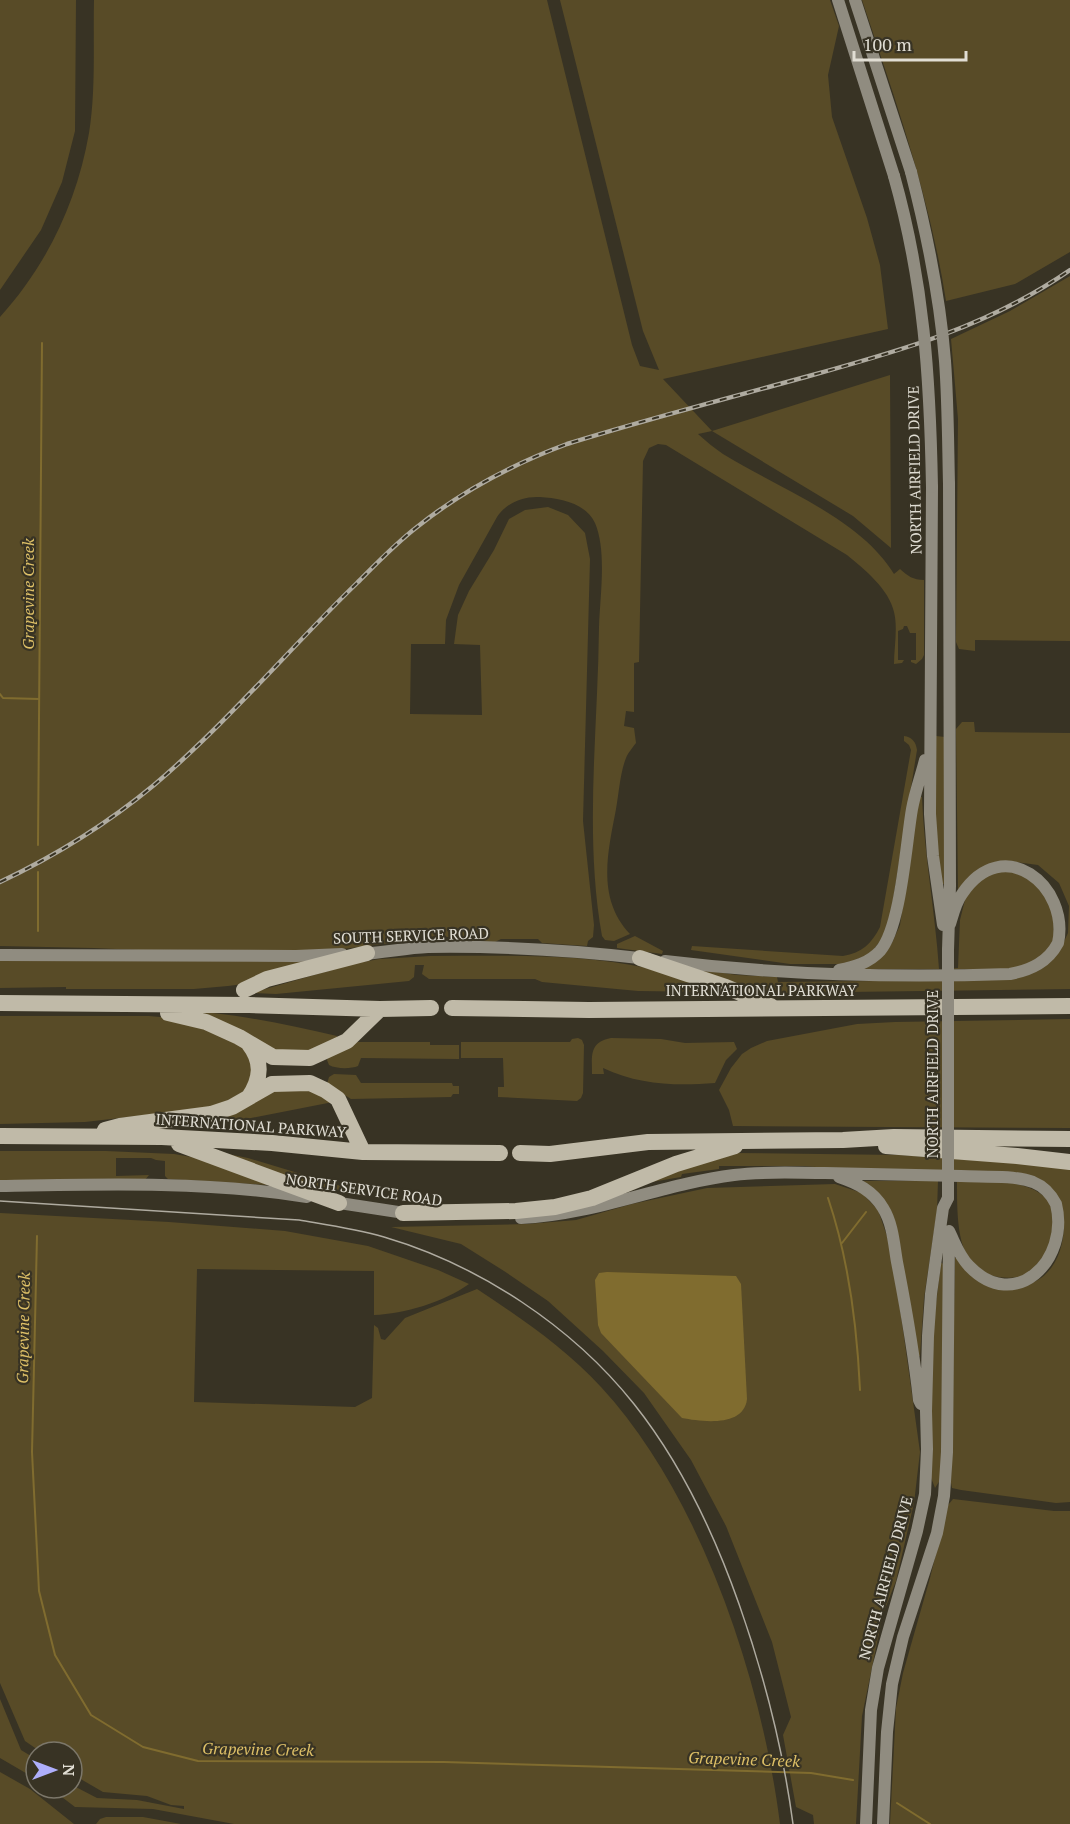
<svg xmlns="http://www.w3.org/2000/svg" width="1070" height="1824" font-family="'PT Serif',serif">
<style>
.green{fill:#584b27}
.water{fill:#806c2f}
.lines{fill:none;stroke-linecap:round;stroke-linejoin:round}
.stream{stroke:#806c2f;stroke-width:2}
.secondary{stroke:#908c80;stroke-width:12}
.motorway{stroke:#c0baa8;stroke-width:16}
.tram{stroke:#afaba0;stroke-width:1.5}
.rail-casing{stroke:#afaba0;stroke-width:4.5}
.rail{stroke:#383324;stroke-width:2;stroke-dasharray:7;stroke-linecap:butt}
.secondary-bridge{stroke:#908c80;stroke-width:12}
.labels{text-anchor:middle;stroke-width:4.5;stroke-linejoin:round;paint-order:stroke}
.street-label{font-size:15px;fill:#e1ded4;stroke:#383324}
.water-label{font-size:16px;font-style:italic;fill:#dec067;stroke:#383324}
</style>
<rect width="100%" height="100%" fill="#383324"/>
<path class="green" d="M0,0h76l-1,131 -13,51 -21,48 -41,60z
M94,0h453l85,345 8,21 19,4 -16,-39 -83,-331h270l9,26 -11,49 4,42 35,101 13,47 8,64 -225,50 49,52 178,-56 1,173 -38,-32 -141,-85 -14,3c8,7 16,14 25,20 55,34 137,64 171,120l6,-5c8,7 13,11 24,11v75l-2,4 -6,5 -5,-2v-2h5v-27h-6l-3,-7h-3l-1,3 -5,2v29h6l-2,3 -8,1c0,-16 4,-36 0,-52 -5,-23 -30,-43 -47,-57l-181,-110 -8,-1 -9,4 -6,13 -4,201 -5,1v49l-8,-1 -2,15 10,2 2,15c-3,4 -8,10 -10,15 -6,15 -7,35 -10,51 -8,43 -20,89 14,125l-16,7 -9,-1 -3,-4c-18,-102 -4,-206 -3,-309 1,-31 8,-76 -4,-104 -9,-20 -36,-25 -55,-26 -17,-1 -34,6 -43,20l-38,68 -13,35 -1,24h-34l-1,70 72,1 -2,-70 -26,-1 4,-29 11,-24 25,-41 15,-31 16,-9 23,-3 20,8 17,18 5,26 -7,262 11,104 -1,12 -5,4 -1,5 -45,-3 -4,-4h-37l-6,3 -38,-1 -7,-4 -36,-1 -8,5 -79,10h-166l-68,-3 -93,-2v-629c47,-52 77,-115 89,-184 7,-43 4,-89 5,-133z
M862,0h208v252l-55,32 -69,17c-16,-104 -51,-202 -84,-301z
M1070,276v365l-95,-1v11l-16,-2 -3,-7 2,-223 -7,-80 59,-28z
M962,722h12l1,10 95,1v256l-300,4 -49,-11 -44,-16 60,9 40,2 1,5 194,-2 32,-2 57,-30 7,-15 1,-27 -10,-23 -21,-18 -29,-4 -26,7 -25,22 -2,-161z
M904,736c8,1 12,6 13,14l-29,181 -18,23 -25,10h-55l-99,-14 1,-4 151,10c19,-3 29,-13 37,-29l31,-177 -2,-5 -5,-4z
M936,736l9,1v147h-3l-6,-44z
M919,796l3,1c2,57 13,114 17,172l19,-1 2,-48 6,-24 19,-21 28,-7 40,26 1,49 -15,17 -25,9h-151l29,-26 8,-18z
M635,936l28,15 -1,3 -45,-6v-4z
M430,956c72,0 146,-3 217,12 22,4 44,13 66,20v4l-75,-1 -96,-9 -7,-3h-106l-7,-5 2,-9h-9l-1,12 -5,4 -133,13 -25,-1 105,-30 24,-4z
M0,959l316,1 -73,24 -15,2 -34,3h-128v-2l-66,1z
M193,1011c49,4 96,14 144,25l1,6 -22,12 -46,-1z
M0,1016h149l33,3 61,27 11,15 -4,27 -34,19 -131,15 -85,2z
M1070,1019v109l-337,-2 -4,-16 -10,-20 12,-22 11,-14 9,-6 16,-7 90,-17 38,-2z
M578,1038l4,2 2,5 -1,48 -2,5 -4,3 -79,-4v-10h6l-1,-29h-42v-16h109l2,-3z
M611,1038l50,1 24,4 49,-1 3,7 -11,11 -11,23c-39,3 -76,2 -112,-15l1,6h-12c0,-18 -3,-32 19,-36z
M358,1042h72v3h29v14l-98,-1 -3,8c-7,3 -22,3 -29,-1l-2,-5 2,-5 24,-12z
M334,1074l22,1 5,8h91l1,3h6v8h-6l-2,3 -100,2 -24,-15 2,-7z
M270,1088h45l18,14 -92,18 -53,5z
M0,1151h106l68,3 23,4 71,27 -100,-6 -3,-3v-15l-9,-1 -5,-2h-35v18l33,-1 -4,5h-145z
M733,1153l166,2 118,8 53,6v333l-14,1 -95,-13 -9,-2 -1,-5 4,-225 4,-1c11,17 15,14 34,20 8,2 23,10 31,8 33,-5 46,-49 37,-78 -3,-7 -11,-15 -17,-21l-240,-20h-85v3l-37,5 -1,3 -41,7z
M228,1154l20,4 93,28 -1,4 -22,-2z
M862,1181h76l-1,30 -13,87 -4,58 -4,1 -21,-130z
M957,1181c30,1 91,-6 98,36 2,7 1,16 2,23l-30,36c-70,12 -70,-42 -70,-95z
M835,1184l27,9 16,17 10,29 11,62 21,151 -6,51 -18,78 -13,33 -21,102 -6,108h-42l-1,-9 -17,-8 -13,-72 8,-18 -19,-75 -46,-116 -35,-66 -47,-67 -41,-42 -55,-50 -44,-30 -43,-27 -70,-17 136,-3 49,-4 56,-16 75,-16z
M0,1213l169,9 116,9 83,15 70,24 31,14c-25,18 -65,30 -95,31v-44l-177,-2 -3,133 161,5 17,-9 2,-73 4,3 3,11 4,1 20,-22 72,-29c44,29 88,59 124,98 100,108 161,294 179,437h-546l-81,-15 -78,-2 -25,-19h22v-3l25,13 40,2 47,9v-3l-13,-1 -24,-9 -44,-4 -31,-18v-22h-31l-16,-11 -25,-58z
M941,1263l3,1 -2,213 -7,11 -5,-13 2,-139z
M953,1499l101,12h16v313h-180l6,-116 7,-35 27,-95 18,-73z
M0,1699l21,51 15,9v20l-36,-21z
M0,1772l30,17 44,35h-74z
M106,1817h37l38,7h-85l4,-5z"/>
<path class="water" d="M607,1272l129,4 5,8 6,115c-3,28 -44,23 -65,19l-81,-85 -3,-8 -3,-45 4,-7z"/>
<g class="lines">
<path class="stream" d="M0,694l3,4 36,1
M38,845l4,-502
M38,931v-59
M828,1198c21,62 29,127 32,192
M37,1236l-5,216 7,139 16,64 36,60 52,32 55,14 246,1 367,11 42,7
M842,1243l24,-31
M897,1803l33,21"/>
<path class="secondary" d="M838,0l56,176
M855,0l56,172
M932,487l-2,327 3,42 10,69
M948,950l2,-64 -1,-402
M360,954c23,-1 45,-6 68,-7 74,-1 147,3 220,12
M0,955l296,1 46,-2
M665,961c115,14 229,17 345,13 21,-4 38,-12 48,-31 12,-57 -55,-111 -96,-49 -6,8 -9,20 -12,30
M839,970c15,-3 30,-7 41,-19 21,-24 26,-108 32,-142 3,-17 9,-33 13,-49
M839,1177c18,6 34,14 44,31 10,16 11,37 14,54 9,46 17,92 22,138l2,4
M0,1186c102,-2 206,-5 307,11
M333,1202l78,12
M521,1218c73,-3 141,-34 213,-43 30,-4 61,-2 91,-2 45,1 91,2 136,3 21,1 53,-1 72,6 10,4 18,12 23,22 14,56 -41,110 -87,62 -10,-10 -14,-23 -20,-35
M866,1824l5,-114 7,-42 39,-137 8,-37 2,-45 -1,-38 2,-75 3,-42 12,-86 5,-10
M883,1824l4,-92 5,-48 11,-47 34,-104 7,-37 3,-44 2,-217"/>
<path class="motorway" d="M640,958l86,29 45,19
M244,990l23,-11 100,-26
M0,1003l249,2 131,4 51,-1
M452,1008l137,2 481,-4
M168,1013l38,9 33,15 34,20 37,1 37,-17 33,-32
M249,1097c12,-18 14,-35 0,-53
M105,1130l15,-4 91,-12 21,-7 40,-23 38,-1 15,7 13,9 25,53
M0,1136l162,1 110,6 91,9 137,1
M179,1144l160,59
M886,1146l131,10 53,6
M520,1153l30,1 98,-12 195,-2 51,-3 176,2
M403,1213l113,-2 39,-4 37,-9 84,-34 59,-18"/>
<path class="tram" d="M0,1201l299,19c29,5 57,9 85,17 95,28 188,89 250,167 47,59 80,129 105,200 25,71 44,145 54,220"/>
<g class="rail-casing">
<path id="rail" d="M0,882c55,-26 107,-58 154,-97 72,-61 135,-136 203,-202 19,-19 38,-39 60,-56 45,-36 96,-63 150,-83 80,-25 162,-46 242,-68 94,-26 180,-50 261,-106"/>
</g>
<use href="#rail" class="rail"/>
<path class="secondary-bridge" d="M911,172c16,62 29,125 34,189 3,41 3,82 4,123
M894,176c30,106 36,202 38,311
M948,1198v-248"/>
</g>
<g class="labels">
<g class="street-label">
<text transform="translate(915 470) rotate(-91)" y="5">NORTH AIRFIELD DRIVE</text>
<text transform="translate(411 936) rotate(-2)" y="5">SOUTH SERVICE ROAD</text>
<text x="761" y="996">INTERNATIONAL PARKWAY</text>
<text transform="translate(933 1074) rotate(-90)" y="5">NORTH AIRFIELD DRIVE</text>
<text transform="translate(251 1126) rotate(4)" y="5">INTERNATIONAL PARKWAY</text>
<text transform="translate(364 1190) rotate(8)" y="5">NORTH SERVICE ROAD</text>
<text transform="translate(886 1578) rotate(-75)" y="5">NORTH AIRFIELD DRIVE</text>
</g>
<g class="water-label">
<text transform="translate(28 594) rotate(-90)" y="6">Grapevine Creek</text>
<text transform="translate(23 1328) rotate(-89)" y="6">Grapevine Creek</text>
<text transform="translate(258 1749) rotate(1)" y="6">Grapevine Creek</text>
<text transform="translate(744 1759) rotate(2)" y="6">Grapevine Creek</text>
</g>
</g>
<g transform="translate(54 1770) rotate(90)"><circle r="28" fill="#383324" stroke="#7c776a" stroke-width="1.5"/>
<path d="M0-4.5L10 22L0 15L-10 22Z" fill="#aeaefb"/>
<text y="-9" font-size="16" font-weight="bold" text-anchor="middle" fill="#e1ded4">N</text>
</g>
<path d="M854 51v9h112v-9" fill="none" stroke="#e1ded4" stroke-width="3"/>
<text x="863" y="51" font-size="18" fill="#e1ded4" stroke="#383324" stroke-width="4.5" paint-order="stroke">100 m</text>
</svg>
